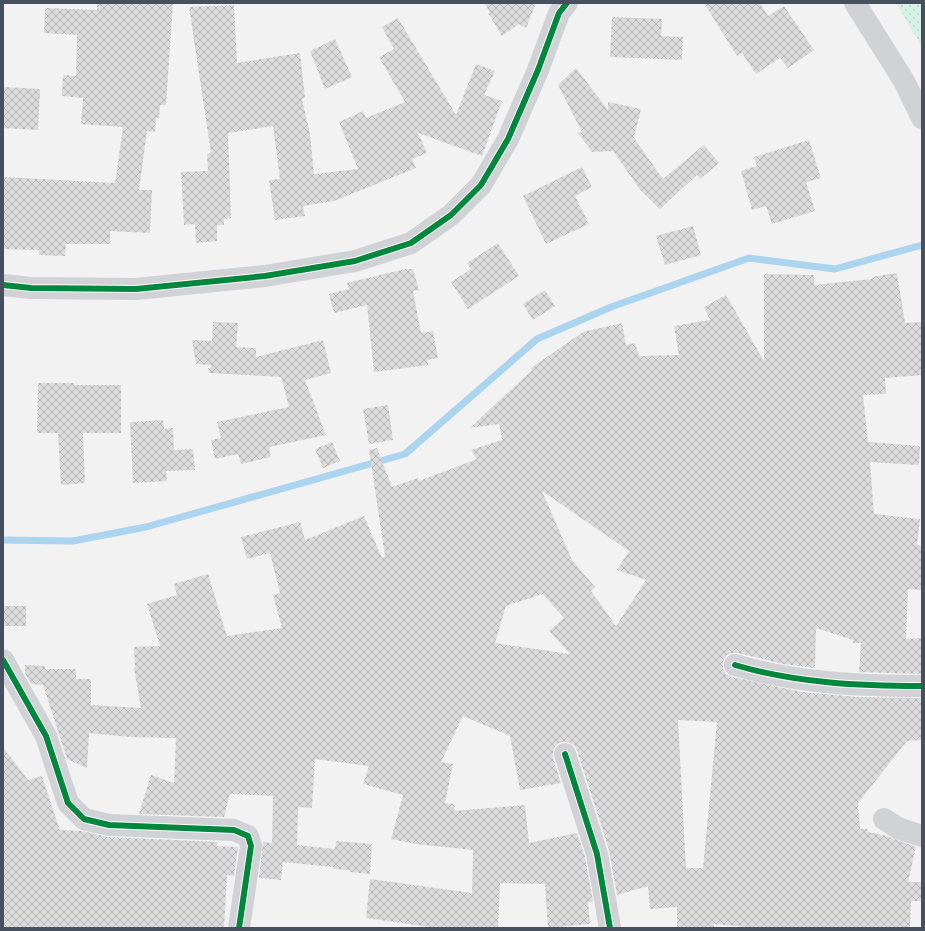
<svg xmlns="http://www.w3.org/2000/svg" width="925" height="931" font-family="'Fira Sans Condensed',sans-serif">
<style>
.grass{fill:url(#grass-dots)}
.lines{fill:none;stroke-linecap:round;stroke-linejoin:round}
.stream{stroke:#abd4ef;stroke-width:7}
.building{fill:url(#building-cross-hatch);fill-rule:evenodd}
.street{stroke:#d1d2d5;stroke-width:22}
.cycleway-casing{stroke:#fff;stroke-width:8}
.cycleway{stroke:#00873e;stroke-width:6}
</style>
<defs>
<pattern id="grass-dots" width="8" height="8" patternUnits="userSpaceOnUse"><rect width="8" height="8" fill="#d6f1e6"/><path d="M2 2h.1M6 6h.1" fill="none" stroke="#b9d0c8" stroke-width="1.8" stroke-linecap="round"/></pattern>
<pattern id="building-cross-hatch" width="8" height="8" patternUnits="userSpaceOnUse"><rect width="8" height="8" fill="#dbdbdc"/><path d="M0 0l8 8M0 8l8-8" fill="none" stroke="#b4b4b6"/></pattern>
</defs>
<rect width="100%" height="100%" fill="#f2f2f2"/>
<path class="grass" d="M896,3h26v44z"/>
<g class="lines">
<path class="stream" d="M3,540l70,1 73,-14 259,-73 132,-115 74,-32 138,-49 86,11 87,-24"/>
</g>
<path class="building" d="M97,3h76l-7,102h-6l-1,13h-3l-1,14 -8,-1 -8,59h13l-2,43 -40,-2v13h-44l-1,12 -26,-1v-5l-36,-1v-72l112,6 8,-56 -42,-3 2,-26 -21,-2 1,-21 13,1 1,-41 -33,-2 1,-25 52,2z
M485,3h51l-10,25 -7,-4 -17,12 -14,-23h2z
M704,3h56l8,13 16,-10 30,44 -26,18 -8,-10 -24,16 -14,-21 -5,3z
M234,5l3,58 63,-10 5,45 -3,1 8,35 4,40 44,-5 -19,-47 24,-11 3,7 39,-16 -26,-45 15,-8 -12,-22 16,-9 58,97 20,-51 19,7 -11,24 18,6 -20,55 -64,-23 9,20 -15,6 4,9 -82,33 -31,5 2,10 -30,4 -6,-40 11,-1 -7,-53 -45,7 3,85 -7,1v6h-7v16l-21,2 -1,-19 -11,1 -3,-53 27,-1 -1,-17 4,-1 -22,-146z
M612,17l50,2 -1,17 22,1 -1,23 -72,-3z
M335,39l17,38 -27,12 -15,-38z
M576,68l32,42v-8l33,7 -7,29 29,41 41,-34 15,18 -19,16 -3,-4 -37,34 -19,-18 -28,-40 -21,1 -14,-19 4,-1 -24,-47z
M3,87l37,2 -2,41 -35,-2z
M809,140l12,38 -15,4 9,29 -43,13 -6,-18 -14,4 -11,-39 16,-5 -3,-9z
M582,167l10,20 -17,9 14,28 -43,20 -23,-48z
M693,226l8,29 -36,10 -9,-29z
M498,243l21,33 -51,33 -17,-27 20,-13 -4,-6z
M405,269h8l6,21 -6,1 8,42 12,-2 5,27 -11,2 1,5 -54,7 -7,-67 -33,8 -5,-19 20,-5 -2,-6z
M897,273l8,50 17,-1v53l-37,3 1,16 -23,1 5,47 52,4 -1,19 -49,-3 4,52 46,5 -3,26 5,1v44l-14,-1 -2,50 16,-1v36l-63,-2 2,-29h-8v-3l-37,-12 -1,40 -32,-4 -45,-11h-7l-5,3 -3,5v7l3,6 6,3 70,15 55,5 65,1v42l-15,1 -49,62 2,26h8v3l19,4 29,11 -8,35h13v19h-10l-1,27h-151l-45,-4v4h-37v-21l-27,2 -2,-23 -31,9 -8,-45 -32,-100 -3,-5 -6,-3h-6l-6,3 -3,6v7l8,25 -41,7 -10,-54 -47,-20 -22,46 12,2 -8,39 10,1 -1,7 71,-6 4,38 48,-10 8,24 8,44 -5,1 2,22 -42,4 -3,-44 -45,-1 -2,45h-61l-71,-10 4,-39 102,14 1,-43 -57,-6 -25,-5 12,-44 -40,-11 6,-18 -54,-7 -3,49 -14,-1 -1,38 38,4 1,-8 36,3 -2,30 -20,-2v-2l-17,-1v-2l-50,-5 -2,18 -22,-2 4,-36 9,1 1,-47 -43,-2 -6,23 -85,-3 12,-39 23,8 2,-45 -46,-1 -41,-4 -2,35 -20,-9 -24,-74 -12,-1 -6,-11v-8l20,1v3h31v10h15v26l50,3 -7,-40 1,-1 -1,-20 26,-1 -13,-42 30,-9 -3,-11 34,-10 19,62 55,-8 -9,-33 7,-2 -10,-40 -23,6 -6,-22 59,-15 5,18 59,-24 18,42 3,-2 -16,-106 8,-2 15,39 26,-9 1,3 58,-22 -6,-9 31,-10 -3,-16 -29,4 62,-58 -1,-2 52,-36 39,-9 4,22 9,-2 4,13 40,-1 -5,-29 36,-6 -6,-13 22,-12 38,66v-87l50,1v10l58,-6v-2zM542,491l87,60 -12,19 29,10 -30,46 -25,-35 4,-4 -23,-27zM543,594l21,24 -15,13 21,23 -75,-11 11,-37zM678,720l39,2 -14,146h-17z
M545,290l10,16 -22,14 -10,-16z
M213,322l25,1 -2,24 20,1v9l67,-17 8,33 -26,7 21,55 -57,12 2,10 -30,7 -3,-10 -23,5 -4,-19 10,-2 -4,-16 72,-15 -8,-30 -72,-4 -1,-5h3v-3l-15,-1 -4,-24 20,1z
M38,383h36v2h47v48h-38l2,50 -24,2 -3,-52h-21z
M388,405l5,35 -24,4 -6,-35z
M163,420l1,9 9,-1 1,22 19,-1 2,21 -29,1 1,10 -34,2 -3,-61z
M332,442l8,19 -17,7 -8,-19z
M3,606h23v20h-23z
M3,747l25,33 14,-4 18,54 22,1 26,6 110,5 -1,4 21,1 -4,29 -7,-1 -3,53h-221z"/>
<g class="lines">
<path class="street" d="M855,3l49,78 18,37
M3,285l28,3 105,1 129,-13 90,-15 56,-18 40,-28 30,-30 27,-46 30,-69 21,-57 8,-10
M3,660l43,76 22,67 16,16 25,6 125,5 14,6 3,10 -12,82
M735,665c60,18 125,21 187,21
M565,754l32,100 13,74
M884,819l14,9 24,8"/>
<g class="cycleway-casing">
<path id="cycleway" d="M3,285l28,3 105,1 129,-13 90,-15 56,-18 40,-28 30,-30 27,-46 30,-69 21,-57 8,-10
M3,660l43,76 22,67 16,16 25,6 125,5 14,6 3,10 -12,82
M735,665c60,18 125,21 187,21
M565,754l32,100 13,74"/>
</g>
<use href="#cycleway" class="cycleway"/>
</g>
<rect width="925" height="931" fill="none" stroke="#48505f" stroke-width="8"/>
</svg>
